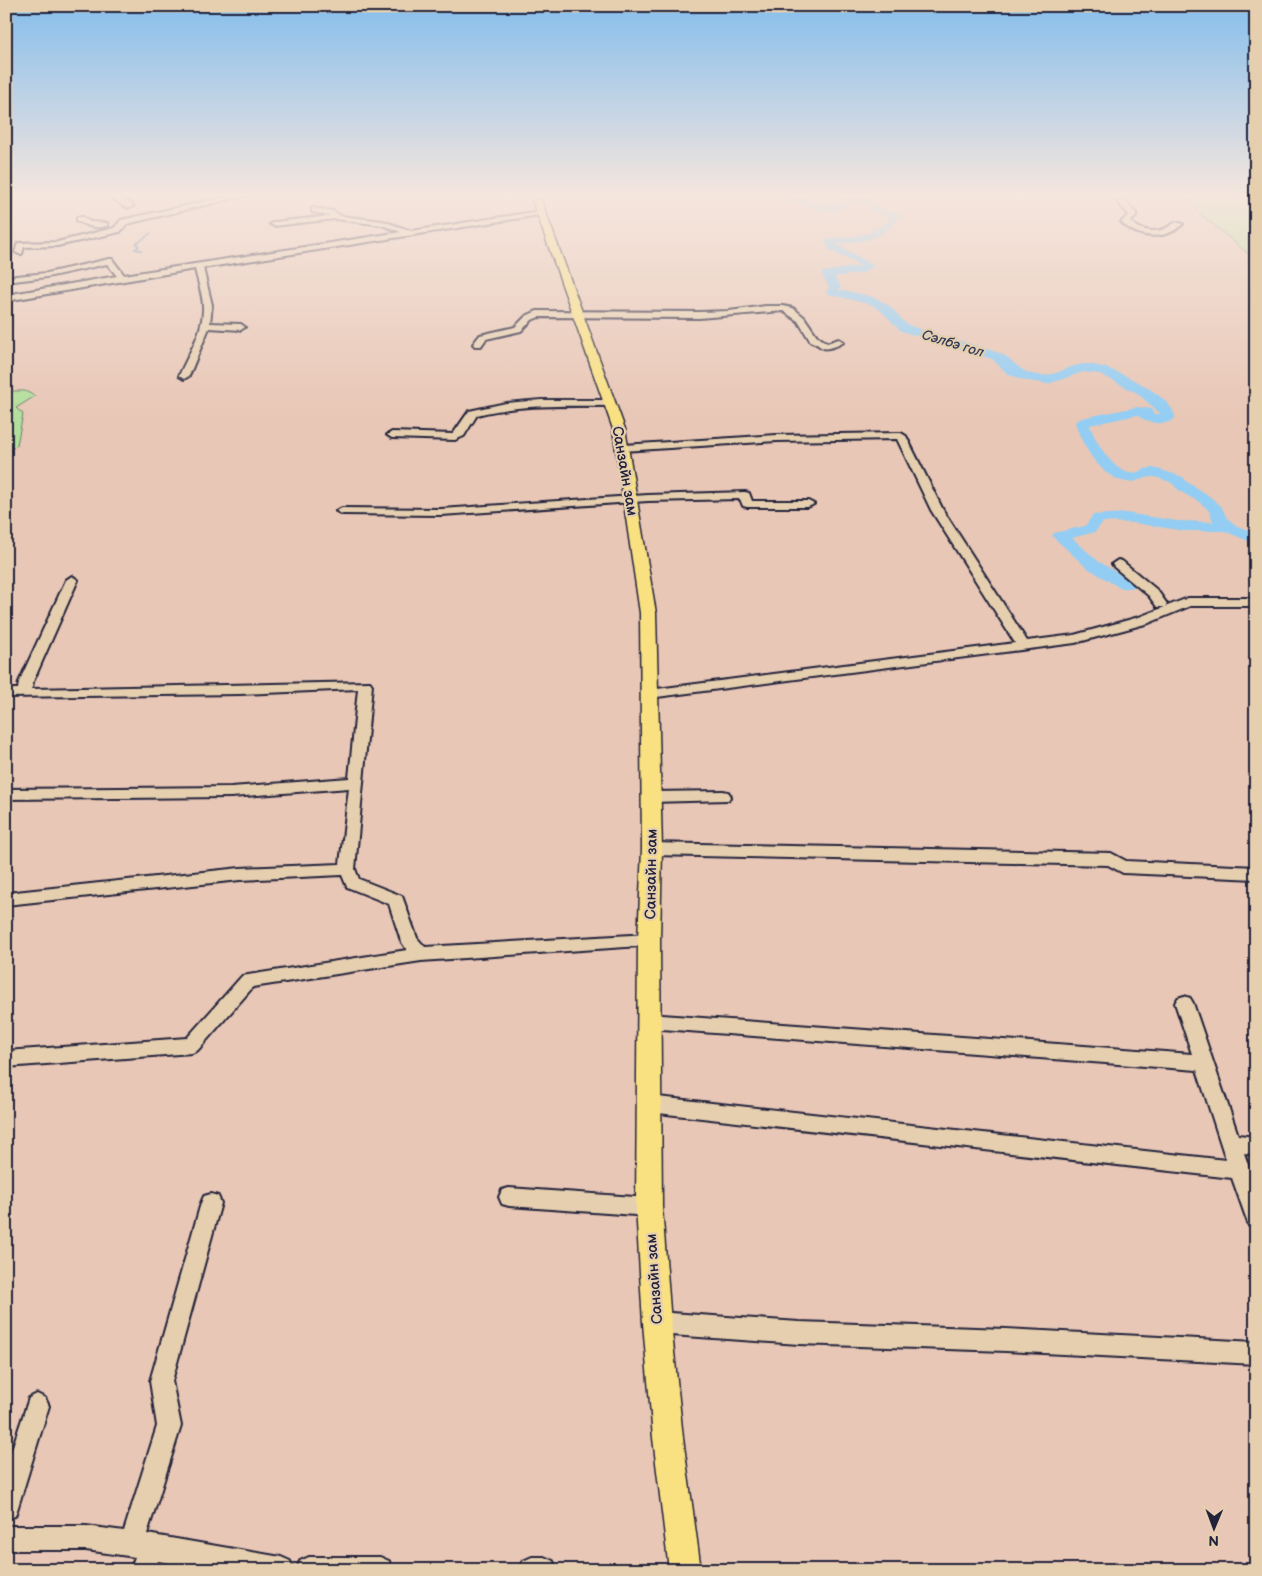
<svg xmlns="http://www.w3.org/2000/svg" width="1262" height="1576" font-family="'Balsamiq Sans',sans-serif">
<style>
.green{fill:#b2df9d;stroke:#6a806c}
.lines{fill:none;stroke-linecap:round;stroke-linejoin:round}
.stream{stroke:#6689a9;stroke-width:2}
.river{fill:#93cdf3;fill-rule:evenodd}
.minor-casing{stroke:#22223b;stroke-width:4}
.major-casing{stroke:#22223b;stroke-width:3}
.minor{fill:#e6cfaf;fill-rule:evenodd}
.major{fill:#f9e181;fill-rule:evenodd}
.labels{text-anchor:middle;stroke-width:4.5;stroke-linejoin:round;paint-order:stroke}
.far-water-label{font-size:14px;font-style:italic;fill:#333c57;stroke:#e6cfaf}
.street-label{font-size:15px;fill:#22223b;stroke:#e6cfaf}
</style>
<rect width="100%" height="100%" fill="#e8c7b6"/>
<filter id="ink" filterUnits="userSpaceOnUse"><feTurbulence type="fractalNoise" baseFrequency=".02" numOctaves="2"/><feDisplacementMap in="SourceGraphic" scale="10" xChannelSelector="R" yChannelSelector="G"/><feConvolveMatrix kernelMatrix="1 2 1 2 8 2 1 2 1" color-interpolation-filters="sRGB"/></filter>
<g filter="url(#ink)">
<path class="green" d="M1183,194h73v66l-56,-46z
M6,391h19l10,5 -19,12 7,6 -6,31 -11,7z"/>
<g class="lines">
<path class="stream" d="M141,250l-6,-1 4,-3 -3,-2 15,-11"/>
<path class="river" d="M777,194c18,-1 35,10 54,10 10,0 16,-11 29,-9 10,2 14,10 23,14 5,3 10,3 16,4l1,2c-15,25 -36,26 -64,29l38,22 -11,7 -29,4 7,10 -2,3c17,3 37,5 50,16 8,6 13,17 22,20 29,11 59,16 88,27 16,6 16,18 38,22 18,3 30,-10 48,-11 21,-1 90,31 90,54 -9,10 -31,4 -38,-3l-47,10c4,15 23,47 41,48 8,0 14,-6 22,-5 10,2 20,6 30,9l4,5 21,13 13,11 6,12 10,8 19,7v11l-32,-13h-39l-51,-8 -31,-1 -8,10 -23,6 26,23 34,21 2,3 -2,3h-12l-34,-21 -34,-31 2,-3 31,-7 8,-11 33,-2 51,8 36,1c-1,-4 -2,-9 -5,-12 -9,-12 -27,-14 -36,-27 -5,-2 -12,-5 -18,-6 -9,-1 -18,6 -27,5 -26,-4 -46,-37 -52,-60l7,-4 55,-11 15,2 1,5h8l-24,-21 -37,-19 -17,-2 -35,12 -25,-4 -15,-6 -16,-15 -91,-28 -20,-20 -9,-6 -44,-11 -2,-2 3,-5 -8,-13 2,-2 38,-6 -32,-16 -4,-8 1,-2c22,-5 49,-1 63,-23l-12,-3 -18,-13c-9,0 -11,4 -18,8 -12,7 -54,-6 -64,-15z"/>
<g class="minor-casing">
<path id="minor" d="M106,194h9l19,12 -7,2z
M238,194h13l-124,30 -7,8 -63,14 -33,1 -2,7h-3l-4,-2 3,-9 39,-1 57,-14 7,-8z
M1111,194h8l17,19v4l-6,5c16,12 30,12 46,0l7,2c-18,17 -45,15 -62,-2l8,-7z
M312,208l21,3 8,5 42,5 28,10 129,-20 4,2 -4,2 -337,53 9,37 -2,18 31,1 4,3 -4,3 -32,-2 -20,48 -5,3 -5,-3c9,-21 23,-42 24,-65 1,-14 -5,-28 -8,-42l-189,32v-6l111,-19 -10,-12 -60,13 -41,5v-5l41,-4 62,-14h3l12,16 277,-43 -19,-7 -47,-6 -61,7 -4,-2 4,-2 56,-6 -18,-4z
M77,217h6l7,5 17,1 1,2c-9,5 -22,1 -31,-4z
M766,306h17l10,2 11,9 13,19 10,7 12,-4 5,3c-5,3 -16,8 -21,6 -6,-3 -6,-5 -12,-6l-13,-21 -15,-10 -84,7 -160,-1 -7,3 -11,11 -35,8 -5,7h-6l-2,-2 7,-9 35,-8 11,-11 11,-5 162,1 30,-1z
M541,400h69l5,3 -5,3c-45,0 -89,-2 -133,9l-13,21 -9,4 -63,-2 -5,-3 5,-3 61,2 16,-23 37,-8z
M901,433l5,3 37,74 84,131 47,-6 65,-18 49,-19h68v8h-66l-41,17 -74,20 -426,55 -5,-1 -2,-3 7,-4 366,-47 -84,-133 -34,-71 -120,2 -154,10 -5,-3 5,-3 154,-10z
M745,492l4,1 3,8h56l6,3 -6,3h-61l-4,-1 -3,-7 -92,2 -207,14 -99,-1 -6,-3 6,-3 99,1 207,-14z
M1118,560l4,1 35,29 10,14 -2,3h-8l-8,-11 -35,-29 -2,-3z
M72,576l6,4 -45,102 -1,7 338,-7 2,3 -17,184 4,10 43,17 15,42 8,9 224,-13 6,1 2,5 -2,5 -234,16 -168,26 -55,63 -6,3 -186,14v-16l181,-13 55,-62 165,-26 -6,-9 -12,-37 -42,-17 -5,-12 -102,5 -234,25v-12l234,-25 100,-4 9,-76 -118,9 -225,2v-10l225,-2 118,-9 9,-89 -118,5 -234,3v-8h12l1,-7 47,-102z
M723,791l5,1 3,4 -3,4 -77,2 -5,-1 -3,-4 3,-4 5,-1z
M652,843l459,10 15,8 130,6v12l-133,-6 -15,-8 -456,-10 -6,-2 -2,-4 2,-4z
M1184,996l6,2 3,5 45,132 18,2v18l-12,-2 12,35v40l-7,-2 -17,-48 -583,-66 -7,-2 -3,-6 3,-6 7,-2 577,64 -29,-90 -548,-42 -6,-2 -3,-5 3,-5 6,-2 543,40 -17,-51 3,-5z
M509,1188l140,10 7,2 3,7 -3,7 -7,2 -140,-10 -7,-2 -3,-7 3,-7z
M211,1194l7,2 3,7 -49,178 9,45 -34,108 134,23 9,4 3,9h-85l-50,-9 -3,9h-25l5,-13 -49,-7h-80v-24h80l38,5 33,-105 -7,-45 51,-178 3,-7z
M657,1312l142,10 207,7 250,13v22l-250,-13 -207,-7 -142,-10 -8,-3 -3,-8 3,-8z
M37,1394l8,4 4,8 -31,101 -3,9 -9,3v-52l23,-69z
M309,1557h71l9,4 3,9h-95l3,-9z
M532,1557h12l9,4 3,9h-36l3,-9z"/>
</g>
<g class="major-casing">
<path id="major" d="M530,194h9l86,235 31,184 6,236 -2,91 2,267 9,116 12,115 18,132h-32l-16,-132 -10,-115 -7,-116 2,-267 4,-91 -2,-236 -27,-184z"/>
</g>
<use href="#minor" class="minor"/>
<use href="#major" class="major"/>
</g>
</g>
<linearGradient id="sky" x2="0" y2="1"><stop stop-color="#86beec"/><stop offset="0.47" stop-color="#f5e6de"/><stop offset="1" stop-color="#f5e6de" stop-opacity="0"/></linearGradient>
<rect width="1262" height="414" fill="url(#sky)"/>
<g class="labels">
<g class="far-water-label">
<text transform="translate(953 343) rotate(17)" y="5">Сэлбэ гол</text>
</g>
<g class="street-label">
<text transform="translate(625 471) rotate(80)" y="5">Санзайн зам</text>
<text transform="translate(651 874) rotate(-89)" y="5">Санзайн зам</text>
<text transform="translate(654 1279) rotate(-94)" y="5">Санзайн зам</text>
</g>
</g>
<rect width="1262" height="1576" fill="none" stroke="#e6cfaf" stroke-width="25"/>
<rect x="12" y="12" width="1237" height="1551" fill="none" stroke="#22223b" stroke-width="2" filter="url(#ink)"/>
<g transform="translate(1214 1528) rotate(181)" stroke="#e6cfaf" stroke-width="4" paint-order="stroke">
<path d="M0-4L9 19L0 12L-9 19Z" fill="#22223b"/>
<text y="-8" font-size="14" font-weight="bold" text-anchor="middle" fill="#22223b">N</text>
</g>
</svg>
